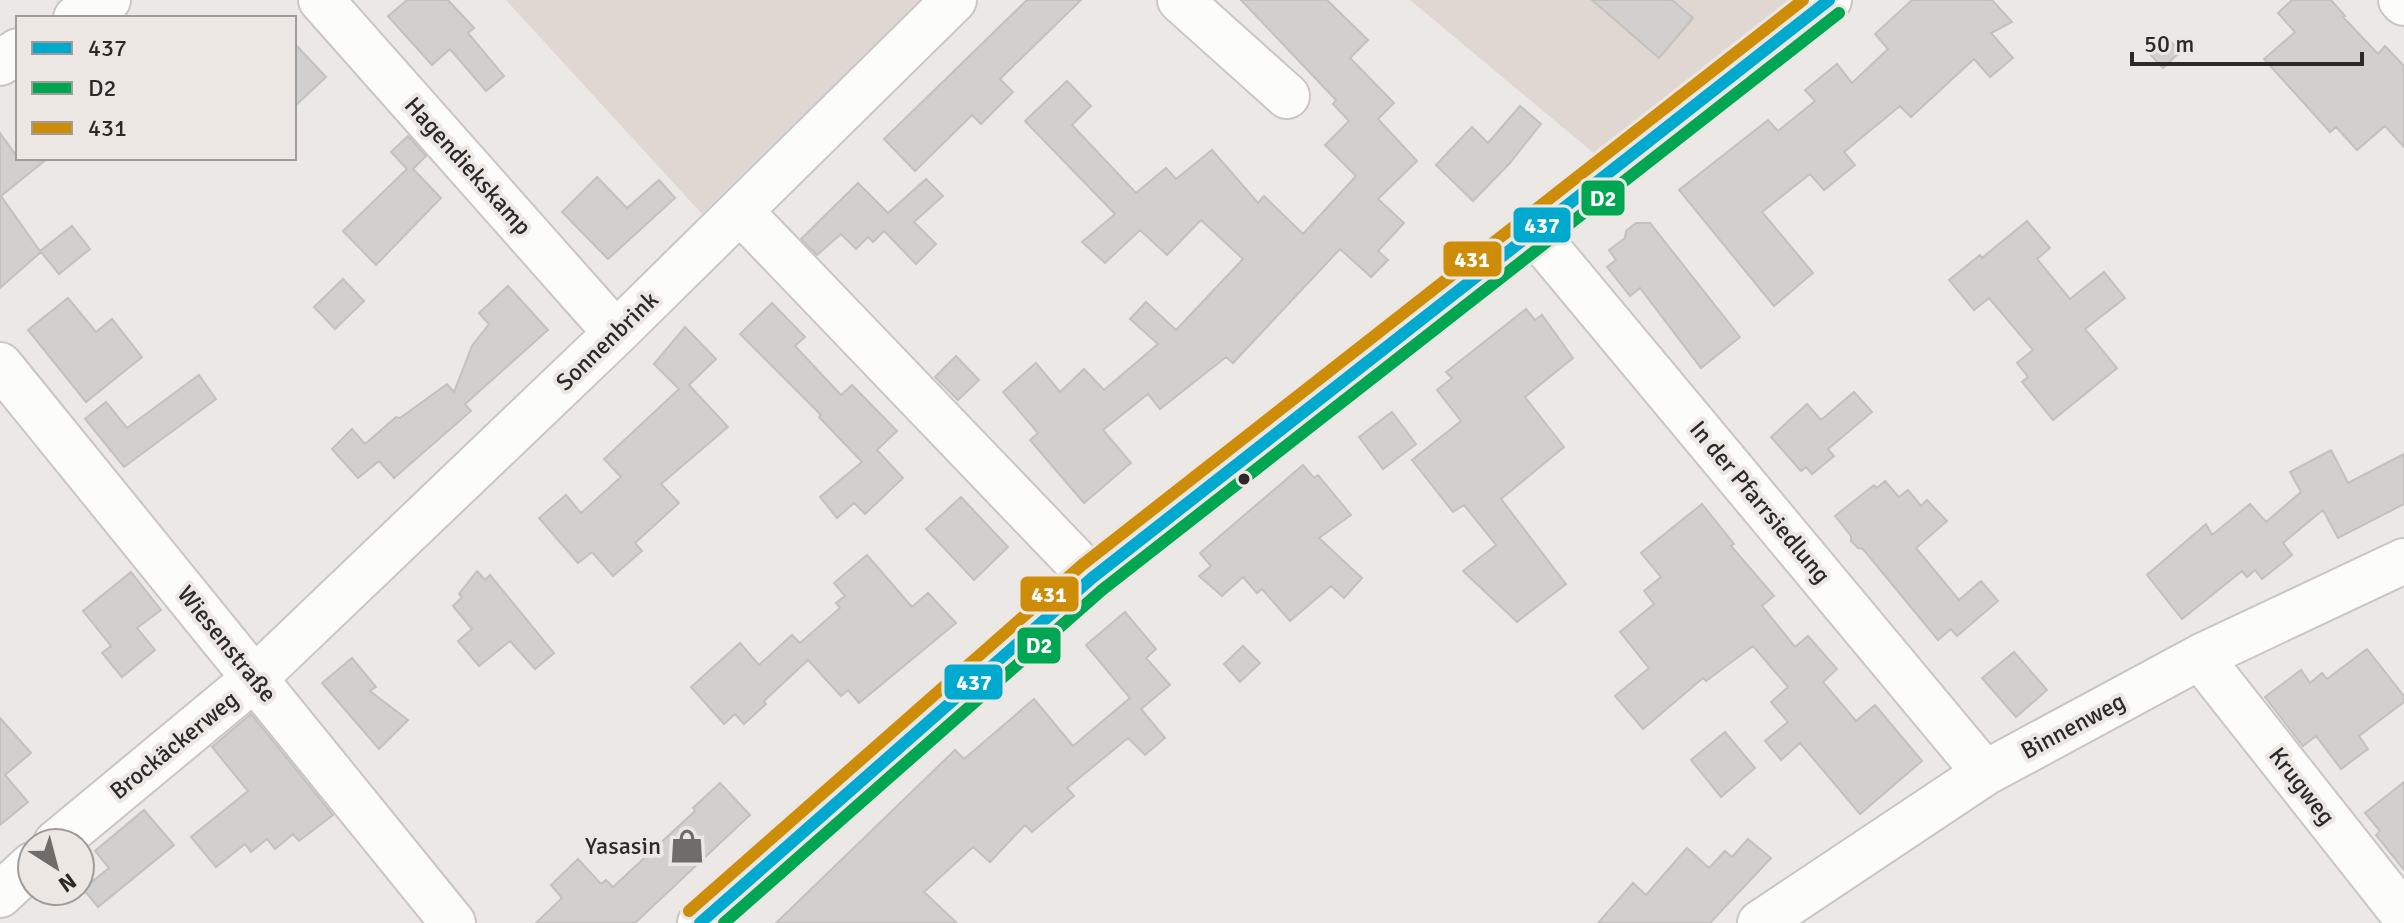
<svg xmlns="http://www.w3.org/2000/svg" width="2404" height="923" font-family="Signika,sans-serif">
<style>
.built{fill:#e0d7d2}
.building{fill:#d2d0ce;stroke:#c3c1be;stroke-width:2}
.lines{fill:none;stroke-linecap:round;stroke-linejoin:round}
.minor-casing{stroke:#c9c6c5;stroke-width:48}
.major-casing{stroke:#c9c6c5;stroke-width:48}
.minor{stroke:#fcfcfb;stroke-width:44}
.major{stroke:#fcfcfb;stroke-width:44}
.bus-1-casing{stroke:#ede7e3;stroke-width:18}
.bus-2-casing{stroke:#ede7e3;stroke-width:18}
.bus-3-casing{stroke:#ede7e3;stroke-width:18}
.bus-1{stroke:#00a9ce;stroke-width:12}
.bus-2{stroke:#00a651;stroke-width:12}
.bus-3{stroke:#ce8d08;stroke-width:12}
.bus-dot{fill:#2c2a28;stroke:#ede7e3;stroke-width:3}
.labels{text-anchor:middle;stroke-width:8;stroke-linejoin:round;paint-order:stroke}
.street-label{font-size:24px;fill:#2c2a28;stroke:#ede7e3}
.poi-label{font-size:24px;fill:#2c2a28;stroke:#ede7e3;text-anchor:end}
.line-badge{stroke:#ede7e3;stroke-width:3}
.badge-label{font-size:22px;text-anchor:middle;font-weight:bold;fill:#fff}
</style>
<rect width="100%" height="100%" fill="#ebe8e5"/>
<path class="built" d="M506,0h415l-219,214z
M1410,0h382l-190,160z"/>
<path class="building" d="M407,0h41l26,28 -6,5 36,43 -18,15 -36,-42 -18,16 -44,-49z
M1027,0h54l-81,79 13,13 -32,32 -9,-9 -57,56 -31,-32z
M1241,0h86l41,40 -18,18 44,45 -16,16 39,42 -39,38 26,24 -26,28 10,9 -17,17 -31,-28 -107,114 -7,-6 -66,52 -12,-15 -45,36 28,33 -47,40 -54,-63 8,-7 -35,-41 33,-29 24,29 24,-23 20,21 54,-46 -28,-25 16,-17 30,28 67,-71 -42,-39 -34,35 -27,-25 -35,33 -23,-21 33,-28 -90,-93 42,-40 24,25 -19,19 64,68 30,-25 10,11 36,-29 46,53 6,-7 39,38 53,-58 -31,-31 24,-24 -16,-17 3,-4z
M1592,0h80l21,18 -34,40z
M1912,0h80l20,22 -21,11 22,25 -23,19 -16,-18 -63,58 -11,-11 -56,46 11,13 -31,25 -14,-16 -48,38 51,61 -39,33 -95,-116 89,-70 10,11 37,-30 -10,-11 32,-26 15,19 36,-34 -13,-15z
M2292,0h39l14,16 -2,1 35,37 7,-8 19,20v81l-19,-21 -28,24 -21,-23 -6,5 -66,-73 31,-27 -17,-19z
M2165,35l15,17 -17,16 -16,-17z
M294,43l32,34 -32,30z
M1520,106l21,18 -32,40 -36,37 -37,-36 36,-38 16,16z
M0,133l18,25h30l-47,38 39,55 32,-25 18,23 -31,25 -18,-22 -41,36z
M408,136l18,20 -13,13 28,29 -65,67 -33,-34 64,-62 -16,-17z
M597,177l30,31 32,-28 16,18 -67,61 -46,-47z
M926,179l17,17 -29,26 22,22 -20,20 -32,-33 -11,11 -5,-5 -12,12 -15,-15 -24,21 -16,-16 57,-56 30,30z
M2027,221l23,27 -13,11 33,40 34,-27 21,26 -40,31 32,39 -64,52 -31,-38 6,-5 -11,-14 16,-13 -44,-52 -15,12 -25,-30 31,-25 2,3z
M1636,223h14l90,114 -39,31 -61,-80 -10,8 -23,-29 9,-7 -7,-10 16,-12 1,-7z
M343,279l21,22 -29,28 -21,-22z
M508,286l40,44 -83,74 6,7 -77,67 -15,-17 -21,17 -26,-29 20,-20 13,15 31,-27 4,1 47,-34 7,8 18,-46 17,-22 -10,-11z
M68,298l28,34 16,-13 30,38 -56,45 -58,-72z
M772,303l33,34 -10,9 46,49 11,-10 45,46 -20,19 26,28 -38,36 -11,-11 -17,15 -17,-21 42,-35 -43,-45 2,-2 -81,-81z
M1526,309l9,11 7,-5 31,43 -48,39 39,50 -63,52 65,85 -49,38 -54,-51 33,-26 -32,-40 -11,7 -41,-52 49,-39 -24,-31 15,-12 -6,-6z
M685,327l31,32 -27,26 39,42 -67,57 18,19 -44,40 7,8 -29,25 -21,-24 -14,11 -39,-45 27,-23 15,18 40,-36 -17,-18 75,-70 -25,-25z
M956,356l23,24 -21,20 -23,-23z
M199,375l17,24 -92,68 -39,-48 21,-17 21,26z
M1854,392l18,20 -44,37 6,7 -22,18 -6,-7 -5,4 -30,-34 36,-33 14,16z
M1392,412l24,32 -33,25 -24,-32z
M2331,450l17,33 56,-29v50l-66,34 -15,-28 -40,33 9,12 -30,24 -7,-9 -8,7 -5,-6 -60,48 -35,-44 59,-51 6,11 38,-31 16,18 35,-30 -11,-20z
M1303,465l11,13 4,-3 33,40 -32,23 43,40 -18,20 -13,-12 -41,35 -28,-32 -5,4 -14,-16 -21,19 -23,-20 12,-10 -11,-13z
M1885,481l14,16 9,-7 13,16 6,-6 20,21 -31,27 43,52 22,-19 17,20 -41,35 -6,-7 -13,11 -75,-91 -5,-1 -7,-7v-5l-16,-20 39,-31 3,3z
M961,497l47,50 -34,33 -48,-51z
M1702,504l32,40 -3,2 43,50 -12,10 33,41 13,-11 29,33 -14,13 33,39 19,-16 47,56 -62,53 -60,-71 -19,17 -16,-19 23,-19 -17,-20 17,-15 -35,-41 -47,35 -3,-3 -60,51 -28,-33 34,-28 -29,-36 34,-28 -10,-13 17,-14 -20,-24z
M867,555l45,52 16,-14 28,30 -97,80 -11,-13 -7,6 -33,-36 -44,41 2,3 -22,20 -9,-10 -11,10 -33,-37 49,-44 19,22 33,-30 8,8 40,-35 -4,-5 9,-7 -11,-13z
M477,571l8,9 5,-5 64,78 -19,16 -25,-28 -31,25 -21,-25 14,-12 -19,-23 9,-9 -3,-3z
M131,572l30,38 -24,18 18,22 -33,27 -20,-24 9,-7 -28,-35z
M1125,612l31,37 -10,9 24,27 -29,24 24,29 -20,17 -17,-17 -61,50 7,8 -42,36 -7,-7 -35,37 -17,-15 -49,45 33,31h-181l179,-173 9,9 70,-60 39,47 57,-48 -44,-53z
M1243,646l17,17 -20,19 -16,-18z
M2367,649l37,47v6l-45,34 9,13 -27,20 -25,-33 -13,10 -38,-49 36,-27 9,13 12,-10 5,6z
M2014,652l33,38 -31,27 -34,-39z
M352,658l24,29 -6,4 38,29 -29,29 -57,-66z
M251,714l82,101 -34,26 -6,-7 -18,15 -8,-10 -16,13 -6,-8 -29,23 -25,-30 57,-46 -36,-44z
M0,718l31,35 -26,22 23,27 -28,23z
M1725,732l30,36 -34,29 -30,-37z
M2404,782v88l-28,-35 4,-4 -15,-18z
M720,783l30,32 -115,108h-99l26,-25 -11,-13 27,-26 23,25 5,-4 7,7 82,-76 -2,-3z
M144,810l30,35 -76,62 -15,-18 26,-21 -14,-17z
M1748,839l23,19 -61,65h-112l35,-40 13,12 41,-47 22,20 16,-17 7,6z"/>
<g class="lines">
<g class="minor-casing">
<path id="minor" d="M321,0l295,333
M1180,0l107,96
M2401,0l3,3
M76,18l32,-18
M0,63l18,-12
M740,211l352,367
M1534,232l451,541
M0,365l453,558
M2200,657l204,258
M56,843l199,-165 361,-345 338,-333
M0,895l32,-30
M1760,923l225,-150 215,-116 204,-96"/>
</g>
<g class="major-casing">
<path id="major" d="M700,923l392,-345 737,-578"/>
</g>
<use href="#minor" class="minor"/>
<use href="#major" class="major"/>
<g class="bus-1-casing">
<path id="bus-1" d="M700,923l392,-345 737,-578"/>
</g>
<g class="bus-2-casing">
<path id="bus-2" d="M724,923l378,-333 737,-577"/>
</g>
<g class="bus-3-casing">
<path id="bus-3" d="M689,911l393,-346 721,-565"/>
</g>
<use href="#bus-1" class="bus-1"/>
<use href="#bus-2" class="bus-2"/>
<use href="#bus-3" class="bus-3"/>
</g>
<defs>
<g id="shop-bare" transform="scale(2.76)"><path d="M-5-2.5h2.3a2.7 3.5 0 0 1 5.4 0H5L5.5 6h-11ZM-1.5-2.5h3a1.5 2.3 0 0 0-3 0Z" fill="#6f6c6a" stroke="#ede7e3" stroke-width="2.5" paint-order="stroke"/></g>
</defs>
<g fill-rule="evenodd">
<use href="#shop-bare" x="687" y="846"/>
</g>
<circle class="bus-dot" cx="1244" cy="479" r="7"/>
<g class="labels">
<g class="street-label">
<text transform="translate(468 166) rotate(48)" y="8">Hagendiekskamp</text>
<text transform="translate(607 341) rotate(-44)" y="8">Sonnenbrink</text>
<text transform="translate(1760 502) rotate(50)" y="8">In der Pfarrsiedlung</text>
<text transform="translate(227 644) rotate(51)" y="8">Wiesenstraße</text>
<text transform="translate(2073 726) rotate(-28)" y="8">Binnenweg</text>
<text transform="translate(174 745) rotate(-39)" y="8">Brockäckerweg</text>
<text transform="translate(2302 786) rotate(52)" y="8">Krugweg</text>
</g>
<g class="poi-label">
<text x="661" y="854">Yasasin</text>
</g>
</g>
<g class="line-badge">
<rect x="1580" y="179" width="46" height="38" rx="8" fill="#00a651"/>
<rect x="1512" y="206" width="60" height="38" rx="8" fill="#00a9ce"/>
<rect x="1442" y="240" width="61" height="38" rx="8" fill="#ce8d08"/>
<rect x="1019" y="575" width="61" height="38" rx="8" fill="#ce8d08"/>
<rect x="1016" y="626" width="46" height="39" rx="8" fill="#00a651"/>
<rect x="943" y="663" width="61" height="38" rx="8" fill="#00a9ce"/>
</g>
<g class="badge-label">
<text x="1603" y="206">D2</text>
<text x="1542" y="233">437</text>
<text x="1472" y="267">431</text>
<text x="1049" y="602">431</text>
<text x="1039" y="653">D2</text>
<text x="974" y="690">437</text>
</g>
<rect x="16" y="16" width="280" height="144" fill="#ede7e3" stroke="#a09b98" stroke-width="2"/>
<rect x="32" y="42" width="40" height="12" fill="#00a9ce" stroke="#a09b98" stroke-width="2"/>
<text x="88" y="56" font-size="24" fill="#2c2a28">437</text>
<rect x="32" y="82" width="40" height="12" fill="#00a651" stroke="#a09b98" stroke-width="2"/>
<text x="88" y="96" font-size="24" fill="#2c2a28">D2</text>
<rect x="32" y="122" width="40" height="12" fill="#ce8d08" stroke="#a09b98" stroke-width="2"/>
<text x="88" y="136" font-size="24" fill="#2c2a28">431</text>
<g transform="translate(56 867) rotate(144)"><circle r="38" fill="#ede7e3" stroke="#a09b98" stroke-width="2"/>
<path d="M0-6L14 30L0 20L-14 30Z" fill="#6f6c6a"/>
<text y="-12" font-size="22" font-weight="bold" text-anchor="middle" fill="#2c2a28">N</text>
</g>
<path d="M2132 52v12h230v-12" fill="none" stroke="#2c2a28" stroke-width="4"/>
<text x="2144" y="52" font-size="24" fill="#2c2a28" stroke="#ede7e3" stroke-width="6" paint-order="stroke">50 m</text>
</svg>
